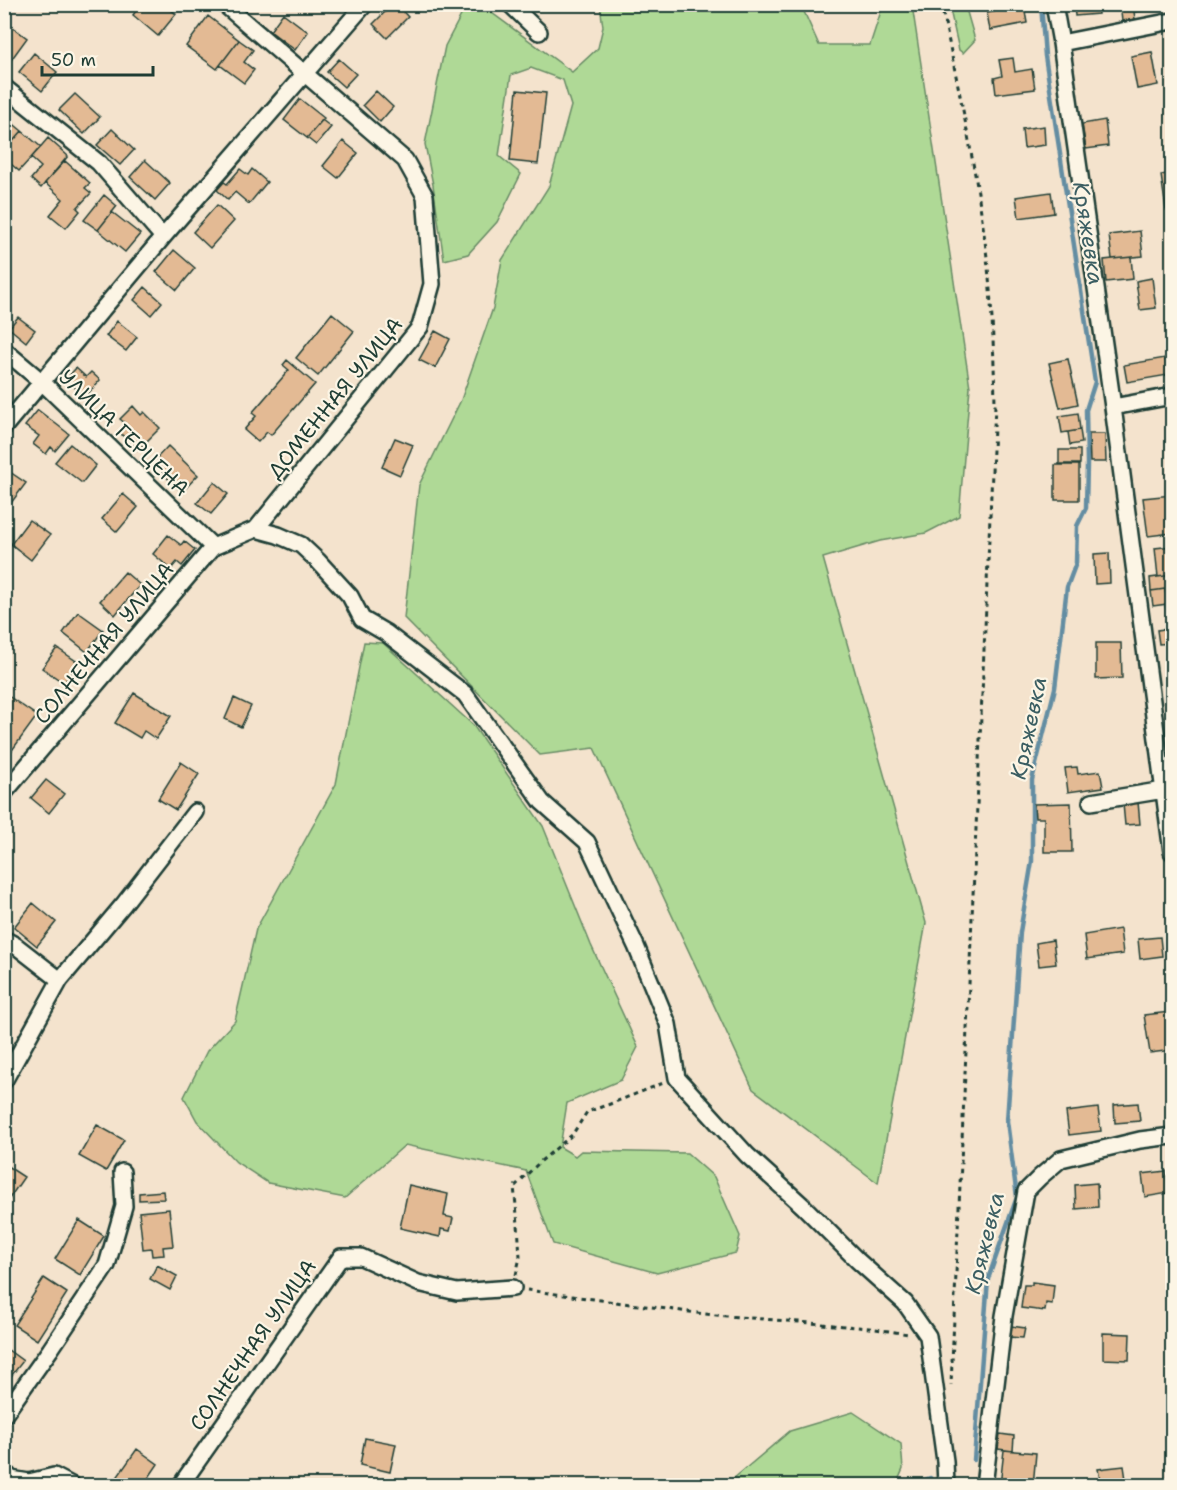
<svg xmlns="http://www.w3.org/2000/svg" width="1177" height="1490" font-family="'Shantell Sans',sans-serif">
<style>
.green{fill:#afd996;stroke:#678b65;stroke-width:1.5}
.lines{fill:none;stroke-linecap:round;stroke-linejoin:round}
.stream{stroke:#638da2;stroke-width:4.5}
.building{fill:#e3ba94;stroke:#1f3d34;stroke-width:1.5}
.minor-casing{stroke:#1f3d34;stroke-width:20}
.path{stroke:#1f3d34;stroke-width:3;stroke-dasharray:4.5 4.5;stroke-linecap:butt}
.minor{stroke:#fcf5e5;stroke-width:15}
.labels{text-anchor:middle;stroke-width:4.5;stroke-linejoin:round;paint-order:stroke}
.street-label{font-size:21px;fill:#1f3d34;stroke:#fcf5e5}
.water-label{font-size:22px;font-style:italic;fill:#3b5e62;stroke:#fcf5e5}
</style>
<rect width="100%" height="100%" fill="#f4e3cd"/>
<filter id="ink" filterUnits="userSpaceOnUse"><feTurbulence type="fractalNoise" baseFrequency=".0167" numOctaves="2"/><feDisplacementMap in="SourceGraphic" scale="12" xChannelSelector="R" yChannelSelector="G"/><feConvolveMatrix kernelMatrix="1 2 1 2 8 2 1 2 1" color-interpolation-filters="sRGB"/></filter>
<g filter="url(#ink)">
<path class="green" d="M477,5h4l91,67 26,-24 5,-21 -3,-22h201l18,40h51l13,-40h29l58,382 -11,129 -33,17 -46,8 -57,17 103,365 -48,260 -125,-94 -159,-341 -54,7 -136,-137 15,-133 42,-85 32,-92 9,-48 47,-74 22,-80 -8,-26 -32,-12 -20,7 -12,81 22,18 -24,48 -29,32 -24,6 -11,-75 -8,-41 20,-98 20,-38z
M949,5h16l10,35 -12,13 -4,-3z
M364,642l19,1 90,82 70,101 48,119 47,102 -17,33 -54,23 -7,44 15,9 6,-5 106,2 27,24 26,59 -4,17 -79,20 -104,-29 -27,-73 -121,-26 -60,53 -77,-15 -32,-21 -39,-41 -13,-24 23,-46 28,-30 21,-92 80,-145z
M853,1412l48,32 2,25 -7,16h-169v-1l63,-53z"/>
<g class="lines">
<path class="stream" d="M974,1460l14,-181 29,-82 -10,-76 13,-189 12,-71v-81l23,-92 12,-101 9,-24 1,-37 9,-18 1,-44 -1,-54 9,-28 -50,-326 -4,-52
M911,1486l19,-8"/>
</g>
<path class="building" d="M141,4h23l12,10 -18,22 -25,-21z
M393,4h3l12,13 -21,21 -14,-14z
M1074,4h23l1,10 -23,2z
M1120,4h13l2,15 -13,2z
M1133,4h19l1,5 -19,3z
M1024,6l3,17 -37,7 -3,-17z
M283,13l25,19 -13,18 -25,-19z
M208,16l31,24 -22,29 -31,-23z
M4,21l23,17 -19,26 -4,-2z
M239,40l14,10 -9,12 10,8 -10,13 -24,-18z
M1152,52l6,33 -21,4 -6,-33z
M34,53l23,19 -15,19 -23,-19z
M1013,58l2,14 17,-3 3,20 -39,5 -2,-16 8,-2 -3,-16z
M339,59l17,15 -12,13 -17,-15z
M517,90l29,3 -8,71 -28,-3z
M376,91l17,16 -13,15 -17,-17z
M75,94l25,23 -16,17 -25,-24z
M300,99l24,19 -17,20 -23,-18z
M4,116l18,15 -15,17 -3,-3z
M322,120l9,7 -15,18 -9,-7z
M1105,120l3,26 -22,3 -4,-25z
M1044,126l1,19 -21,3 -2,-19z
M112,129l22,21 -14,15 -23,-20z
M22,131l19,16 -22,24 -15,-13v-7z
M48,138l20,18 -27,32 -10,-9 10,-12 -10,-9z
M343,141l15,12 -20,25 -15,-12z
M145,160l25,23 -15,17 -25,-23z
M65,161l25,22 -5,5 6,5 -14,15 3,3 -14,17 -16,-13 13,-16 -18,-16z
M240,169l8,6 4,-6 15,13 -18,22 -14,-12 -7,8 -11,-10 7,-8 3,2z
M1172,173v36l-6,1 -5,-35z
M1051,192l3,21 -35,5 -3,-21z
M104,195l13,11 -19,24 -14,-10z
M217,205l17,16 -24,27 -17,-16z
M112,212l28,22 -15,18 -27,-22z
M1140,231l3,25 -31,3 -3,-24z
M174,250l21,18 -18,22 -21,-18z
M1131,257l2,22 -27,3 -2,-22z
M1152,278l4,30 -16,2 -4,-29z
M145,287l17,15 -11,13 -17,-15z
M332,313l22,18 -36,45 -22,-18z
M18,317l17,13 -9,12 -17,-14z
M117,321l20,16 -11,14 -20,-15z
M435,331l15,8 -15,29 -16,-8z
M1165,358l3,17 -41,7 -3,-17z
M1068,359l10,45 -18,4 -11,-45z
M287,360l28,24 -44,51 -4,-3 -9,10 -14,-12 12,-14 -4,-3 37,-43 -6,-5z
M76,368l10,9 5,-5 9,8 -15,17 -19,-18z
M133,406l8,9 3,-3 16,16 -22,22 -18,-17 7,-8 -7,-6z
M38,410l31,24 -14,17 -4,-4 -5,7 -13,-10 6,-8 -14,-10z
M1078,413l2,17 -18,3 -3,-17z
M1080,430l2,13 -12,2 -2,-13z
M1089,434h16l1,28h-16z
M395,438l18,7 -13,30 -18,-8z
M70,444l26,21 -14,18 -27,-21z
M168,446l30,29 -16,17 -30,-29z
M1059,450h21v14h-21z
M1055,465h24v35h-24z
M4,468l22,15 -15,20 -7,-5z
M214,482l14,12 -17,20 -14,-11z
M123,494l15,13 -21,25 -15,-13z
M1172,495v38l-24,3 -5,-38z
M29,520l21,15 -19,25 -20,-16z
M168,535l13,10 3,-4 11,9 -13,16 -5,-4 -6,7 -18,-15z
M1172,546v29l-14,2 -3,-29z
M1109,553l1,30 -15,1 -1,-30z
M125,572l15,13 -25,30 -15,-14z
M1172,575v13l-21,3 -1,-13z
M1165,589l2,15 -14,2 -2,-15z
M1172,603v20l-4,1 -3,-20z
M78,612l25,18 -16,22 -24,-19z
M1172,628v15l-13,1 -2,-14z
M1096,643h25l1,35 -26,1z
M1167,643h5v28l-2,1z
M57,648l22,15 -15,20 -22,-15z
M4,693l33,23 -27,37 -6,-4v-33l2,-2h-2z
M134,693l37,23 -15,23 -12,-8 -4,7 -25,-15z
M234,698l17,8 -10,21 -16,-8z
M181,762l18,12 -23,36 -18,-11z
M1077,767l1,7 22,-3 3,16 -35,5 -3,-24z
M46,780l18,14 -15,19 -18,-15z
M1138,802l2,22 -15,1 -2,-21z
M1071,803l1,49h-28v-34h-9l-1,-14z
M33,903l23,19 -19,24 -23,-19z
M1120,929l3,25 -36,5 -3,-24z
M1160,937l2,19 -22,3 -2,-20z
M1053,940l3,24 -17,2 -3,-23z
M1172,975v27h-2l-4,-26z
M1170,1012l2,15v23l-22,3 -6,-38z
M1138,1103l2,18 -25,2 -1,-18z
M1098,1108l3,23 -32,4 -3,-23z
M97,1125l27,15 -18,31 -27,-15z
M4,1164l20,13 -20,29z
M1166,1171l3,22 -24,4 -3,-23z
M1097,1183l1,24 -22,2 -1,-24z
M409,1185l39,9 -4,22 9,2 -3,13 -9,-2 -1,8 -40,-9z
M163,1191l1,8 -25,1v-7z
M169,1209l4,37 -10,1 1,8 -12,1 -1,-8 -8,1 -4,-37z
M79,1220l25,16 -24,39 -25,-16z
M157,1265l20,11 -7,14 -20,-11z
M44,1278l23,15 -30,47 -23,-15z
M1032,1282l22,3 -2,19 -6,-1 -1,8 -24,-3 3,-23h8z
M1011,1326l14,2 -2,10 -14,-1z
M1103,1333l27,1 -1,26 -26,-1z
M4,1347l19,14 -19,24z
M1000,1434l14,2 -1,15 -15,-2z
M365,1438l31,6 -6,28 -30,-7z
M137,1449l21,15 -15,22h-18l-9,-7z
M1004,1450l32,3 -3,33h-33z
M1124,1466l3,20h-26l-3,-17z"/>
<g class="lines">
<g class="minor-casing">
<path id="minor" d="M510,4l29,28
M1054,4l7,39 52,364 59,445
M1061,43l111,-22
M4,87l95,76 64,74
M4,350l38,32 171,165
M1113,407l59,-11
M4,427l159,-190 202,-233
M256,529l22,6 23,10 17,16 32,35 12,23 24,14 79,61 77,108 45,40 49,104 32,78 9,54 70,77 56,51 54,54 48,43 23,33 17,125 1,25
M4,793l209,-246 43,-18 164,-202 12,-43 -7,-88 -20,-36 -181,-156
M1091,802l73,-12
M4,939l11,6 45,35
M4,1081l56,-101 63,-75 72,-93
M4,1415l46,-65 57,-85 17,-59 -2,-34
M4,1471l7,8 18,3 25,-6 19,10
M180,1486l161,-229h20l57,26 39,9 56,-4
M984,1486l20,-170 22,-125 14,-14 21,-18 79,-19 32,-4"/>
</g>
<path class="path" d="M941,4c17,82 35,162 45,245 6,51 8,104 9,156l-44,980
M516,1275l4,-18 -2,-33 -4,-37 27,-26 31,-26 15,-23 23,-8 56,-22
M527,1290l177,24 165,14 39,6"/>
<use href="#minor" class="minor"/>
</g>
</g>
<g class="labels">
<g class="street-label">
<text transform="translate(335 398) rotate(-51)" y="7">ДОМЕННАЯ УЛИЦА</text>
<text transform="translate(124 433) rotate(44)" y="7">УЛИЦА ГЕРЦЕНА</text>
<text transform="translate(104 643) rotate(-50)" y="7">СОЛНЕЧНАЯ УЛИЦА</text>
<text transform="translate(253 1345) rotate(-55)" y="7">СОЛНЕЧНАЯ УЛИЦА</text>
</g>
<g class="water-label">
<text transform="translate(1089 233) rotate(81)" y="8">Кряжевка</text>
<text transform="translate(1028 728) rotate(-78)" y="8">Кряжевка</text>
<text transform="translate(984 1243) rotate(-76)" y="8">Кряжевка</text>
</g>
</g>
<rect width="1177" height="1490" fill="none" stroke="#fcf5e5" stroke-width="24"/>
<rect x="12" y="12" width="1153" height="1466" fill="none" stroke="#1f3d34" stroke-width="2" filter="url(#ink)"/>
<path d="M42 66v9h111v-9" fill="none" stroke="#1f3d34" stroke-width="3"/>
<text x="51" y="66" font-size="18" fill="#1f3d34" stroke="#fcf5e5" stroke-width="4.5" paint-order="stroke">50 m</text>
</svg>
